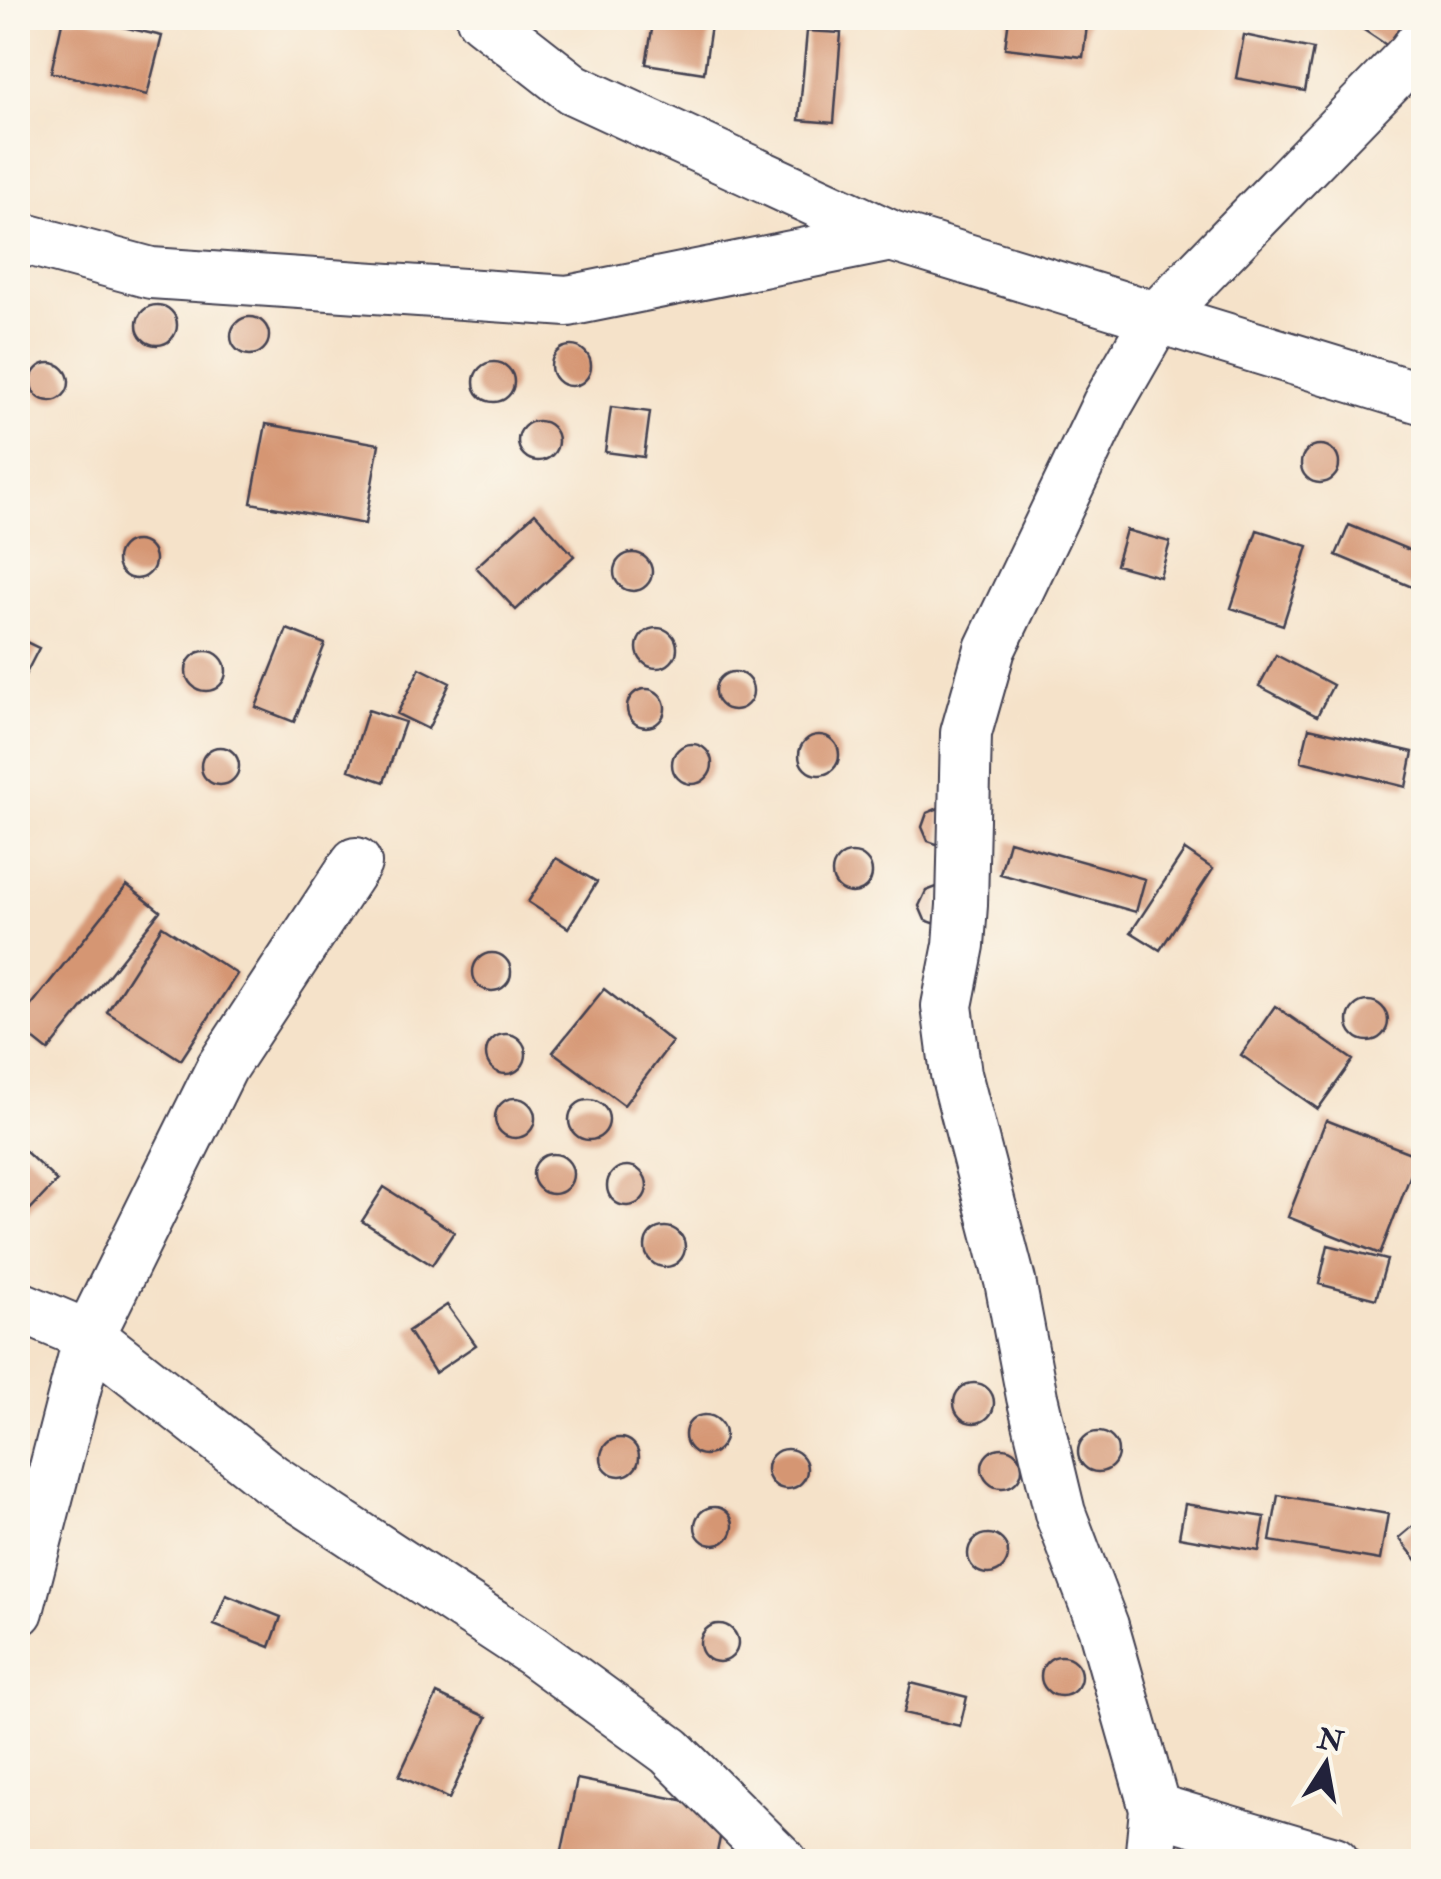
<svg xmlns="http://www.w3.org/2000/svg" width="1441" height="1879" font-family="'IM FELL Double Pica',serif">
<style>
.building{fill:#d59673}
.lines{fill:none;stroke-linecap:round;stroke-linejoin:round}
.minor-casing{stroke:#423f50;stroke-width:54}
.minor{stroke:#fff;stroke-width:50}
</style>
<rect width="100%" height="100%" fill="#fbf7ec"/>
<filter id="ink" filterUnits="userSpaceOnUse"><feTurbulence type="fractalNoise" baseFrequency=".01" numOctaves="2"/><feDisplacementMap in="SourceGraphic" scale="20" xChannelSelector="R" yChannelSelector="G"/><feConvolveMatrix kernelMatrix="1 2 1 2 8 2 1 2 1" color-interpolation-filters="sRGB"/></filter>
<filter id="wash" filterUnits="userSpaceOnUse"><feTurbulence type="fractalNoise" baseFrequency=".0048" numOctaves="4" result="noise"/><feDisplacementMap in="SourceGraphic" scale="40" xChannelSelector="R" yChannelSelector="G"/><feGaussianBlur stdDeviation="2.25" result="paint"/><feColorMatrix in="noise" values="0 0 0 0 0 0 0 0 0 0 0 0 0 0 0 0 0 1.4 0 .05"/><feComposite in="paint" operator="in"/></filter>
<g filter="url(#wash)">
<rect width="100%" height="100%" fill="#f5e2c9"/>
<g id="blocks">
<path class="building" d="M63,18h21l78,18 -15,59 -96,-23z
M654,18h58l-8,55 -58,-9z
M1009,18h79l-5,39 -78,-9z
M1346,18h60l-18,28z
M807,31l34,2 -7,90 -35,-3z
M1244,35l69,14 -8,42 -69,-13z
M137 325a20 20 0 1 1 40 0a20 20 0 1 1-40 0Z
M231 336a19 19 0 1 1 38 0a19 19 0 1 1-38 0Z
M551 366a20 20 0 1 1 40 0a20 20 0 1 1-40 0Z
M474 382a20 20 0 1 1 40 0a20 20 0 1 1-40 0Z
M31 382a19 19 0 1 1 38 0a19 19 0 1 1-38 0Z
M611,407l39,5 -6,45 -39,-5z
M518 441a20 20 0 1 1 40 0a20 20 0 1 1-40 0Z
M266,424l113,20 -14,80 -114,-21z
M1301 464a19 19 0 1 1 38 0a19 19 0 1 1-38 0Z
M535,513l39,43 -58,54 -40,-43z
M1349,525l75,31v36l-88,-37z
M1126,530l44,12 -10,35 -44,-12z
M1257,530l51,16 -25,79 -52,-17z
M117 560a19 19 0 1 1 38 0a19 19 0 1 1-38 0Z
M614 572a19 19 0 1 1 38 0a19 19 0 1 1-38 0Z
M637 648a20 20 0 1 1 40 0a20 20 0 1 1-40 0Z
M287,629l38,15 -31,78 -38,-15z
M18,638l21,10 -21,41z
M186 671a20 20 0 1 1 40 0a20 20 0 1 1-40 0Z
M1276,655l57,30 -16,31 -58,-30z
M420,668l30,15 -22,46 -31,-15z
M715 691a19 19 0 1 1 38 0a19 19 0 1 1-38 0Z
M627 708a19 19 0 1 1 38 0a19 19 0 1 1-38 0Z
M368,710l37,12 -21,60 -35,-12z
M1309,728l104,24 -7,35 -105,-26z
M799 755a20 20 0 1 1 40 0a20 20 0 1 1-40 0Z
M672 764a20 20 0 1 1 40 0a20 20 0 1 1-40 0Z
M201 766a19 19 0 1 1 38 0a19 19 0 1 1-38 0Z
M941,807l1,39 -14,-5 -6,-14 5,-14z
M1009,841l136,38 -9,33 -136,-38z
M1185,850l28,19 -53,81 -29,-18z
M832 873a20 20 0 1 1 40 0a20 20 0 1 1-40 0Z
M556,858l41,24 -29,46 -40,-26z
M127,885l33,26 -112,140 -30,-24v-5z
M939,886v39l-14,-5 -6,-14 7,-15z
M162,926l75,48 -56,86 -74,-48z
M473 972a19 19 0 1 1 38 0a19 19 0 1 1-38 0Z
M604,989l68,53 -48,63 -71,-53z
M1348 1021a20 20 0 1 1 40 0a20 20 0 1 1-40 0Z
M1275,1006l78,54 -35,49 -77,-54z
M486 1054a20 20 0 1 1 40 0a20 20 0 1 1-40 0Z
M495 1118a20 20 0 1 1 40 0a20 20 0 1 1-40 0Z
M569 1120a20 20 0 1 1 40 0a20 20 0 1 1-40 0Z
M1326,1120l92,36 -38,98 -92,-37z
M25,1151l32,30 -39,41v-64z
M533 1174a20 20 0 1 1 40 0a20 20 0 1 1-40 0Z
M607 1186a20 20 0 1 1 40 0a20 20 0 1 1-40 0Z
M384,1187l70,45 -22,33 -70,-44z
M645 1247a20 20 0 1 1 40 0a20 20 0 1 1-40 0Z
M1328,1245l59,15 -11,39 -57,-15z
M447,1305l29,40 -41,28 -27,-42z
M954 1403a20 20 0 1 1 40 0a20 20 0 1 1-40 0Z
M685 1435a20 20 0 1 1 40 0a20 20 0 1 1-40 0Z
M1078 1452a20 20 0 1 1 40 0a20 20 0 1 1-40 0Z
M601 1457a19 19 0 1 1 38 0a19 19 0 1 1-38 0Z
M982 1468a20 20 0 1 1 40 0a20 20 0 1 1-40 0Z
M767 1469a20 20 0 1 1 40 0a20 20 0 1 1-40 0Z
M1278,1495l110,19 -8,46 -110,-19z
M1185,1504l80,13 -6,34 -80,-14z
M695 1526a19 19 0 1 1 38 0a19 19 0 1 1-38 0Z
M1424,1517v44l-4,3 -21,-26z
M968 1554a20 20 0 1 1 40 0a20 20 0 1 1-40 0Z
M226,1595l55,22 -11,30 -56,-22z
M700 1643a19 19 0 1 1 38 0a19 19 0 1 1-38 0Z
M1041 1676a20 20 0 1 1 40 0a20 20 0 1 1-40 0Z
M911,1683l56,14 -7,29 -56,-13z
M437,1694l50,23 -38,82 -50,-23z
M577,1779l149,30 -11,53 -155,-2z"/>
</g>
</g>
<g filter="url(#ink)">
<use href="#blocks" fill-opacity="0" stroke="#423f50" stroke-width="2.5"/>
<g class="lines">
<g class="minor-casing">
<path id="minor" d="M482,18l91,71 318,147
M18,237l133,36 417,28 323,-65 533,163
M18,1306l71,30 182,143 262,172 137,100 112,111
M18,1611l71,-275 133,-269 134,-204
M1155,1809l179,53
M1150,1862l5,-53 -52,-183 -43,-113 -28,-116 -22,-116 -54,-207 -9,-68 12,-61 3,-40 4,-172 24,-84 117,-244 51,-89 254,-261 12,-16"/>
</g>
<use href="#minor" class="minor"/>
</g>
</g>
<rect width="1441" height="1879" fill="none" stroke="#fbf7ec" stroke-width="60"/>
<g transform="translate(1326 1764) rotate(11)" stroke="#fbf7ec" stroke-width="8" paint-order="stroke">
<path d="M0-8L18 38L0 25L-18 38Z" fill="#22223b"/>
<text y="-15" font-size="28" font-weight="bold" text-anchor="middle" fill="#22223b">N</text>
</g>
</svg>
